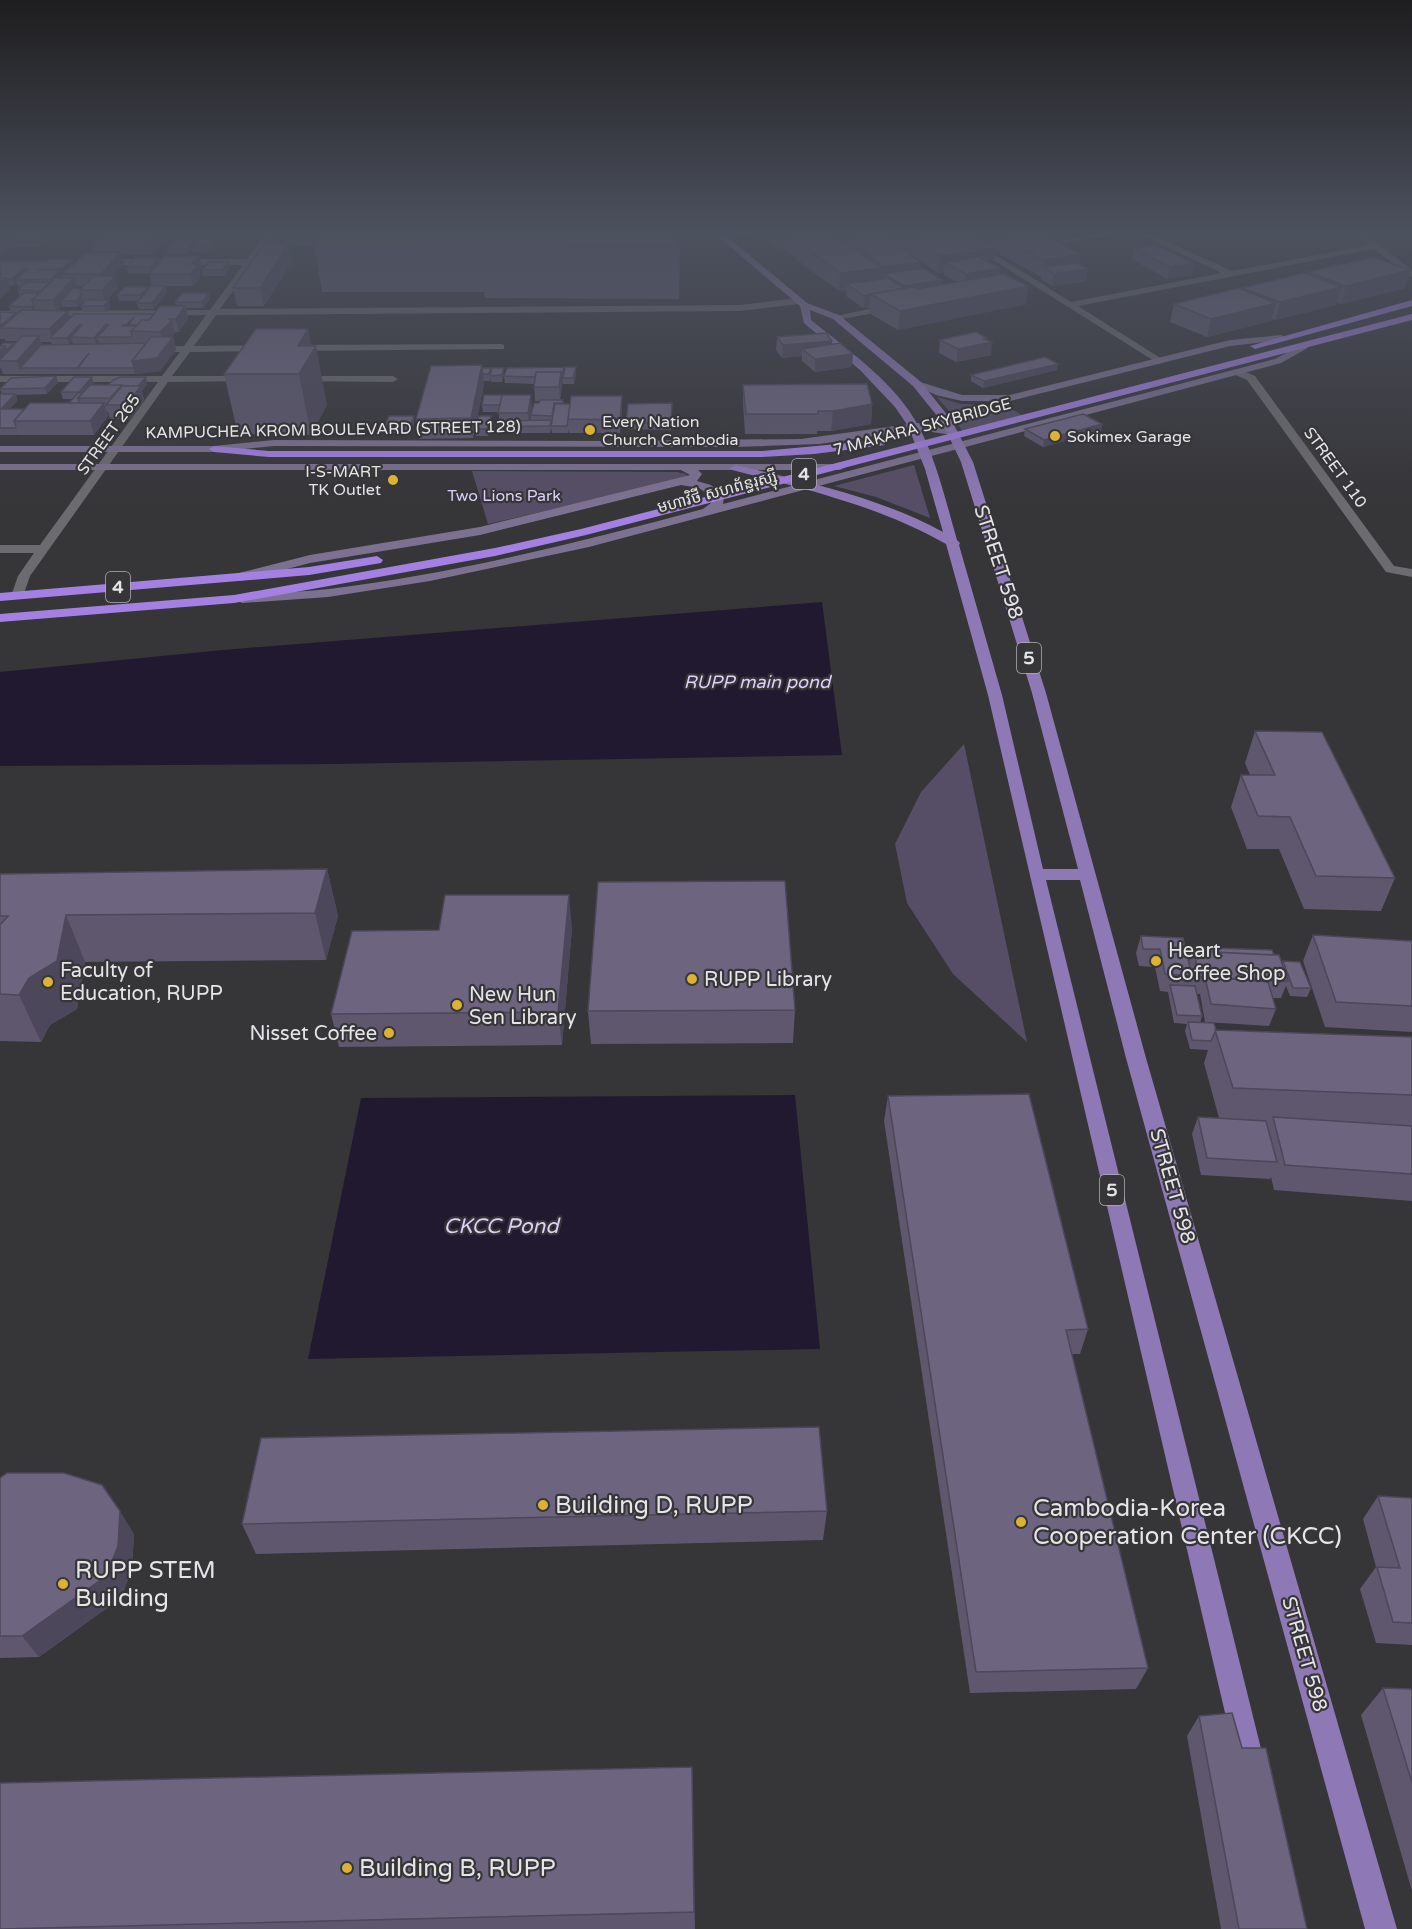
<svg xmlns="http://www.w3.org/2000/svg" width="1412" height="1929" font-family="'Varela Round','Noto Sans Khmer',sans-serif">
<style>
.green{fill:#564e66}
.water{fill:#211930}
.lines{fill:none;stroke-linecap:round;stroke-linejoin:round}
.street{fill:#6c6b6f;fill-rule:evenodd}
.secondary{fill:#7d7192;fill-rule:evenodd}
.primary{fill:#8e78b5;fill-rule:evenodd}
.highway{fill:#a480e3;fill-rule:evenodd}
.wall{fill:#5e576e;fill-rule:evenodd}
.shaded-wall{fill:#4c475a}
.building{fill:#6d6580;stroke:#4c475a;stroke-width:1.5}
.poi-dot{fill:#dcb233;stroke:#363538;stroke-width:2}
.labels{text-anchor:middle;stroke-width:4.5;stroke-linejoin:round;paint-order:stroke}
.far-poi-label{font-size:16px;fill:#e5e4e6;stroke:#363538;text-anchor:start}
.far-street-label{font-size:16px;fill:#e5e4e6;stroke:#363538}
.far-park-label{font-size:16px;fill:#dcd0fa;stroke:#363538}
.shield{fill:#363538;stroke:#b0b0b2;stroke-width:1.5}
.shield-label{font-size:18px;font-weight:bold;fill:#e5e4e6}
.far-water-label{font-size:18px;font-style:italic;fill:#ddd0fa;stroke:#363538}
.street-label{font-size:20px;fill:#e5e4e6;stroke:#363538}
.poi-label{font-size:20px;fill:#e5e4e6;stroke:#363538;text-anchor:start}
.water-label{font-size:21px;font-style:italic;fill:#ddd0fa;stroke:#363538}
.near-poi-label{font-size:24px;fill:#e5e4e6;stroke:#363538;text-anchor:start}
</style>
<rect width="100%" height="100%" fill="#363538"/>
<path class="green" d="M937,397l24,7 43,1 25,14 -65,16 -10,-18z
M914,465l16,53 -54,-21 -42,-11z
M472,471l205,1 9,2 1,4 -199,46z
M964,744l63,298 -74,-68 -46,-71 -12,-59 26,-52z"/>
<path class="water" d="M822,602l20,153 -508,9 -334,2v-94l223,-22z
M795,1095l25,254 -512,10 53,-261z"/>
<g class="lines">
<path class="street" d="M266,233h8l-54,76 519,-4 61,-7 4,3 -4,3 -61,7 -523,4 -22,31 71,-1 5,3 -5,3 -75,1 -18,24h78l5,3 -1,2 -86,1 -138,194 -8,23h-10l-1,-3 7,-20 16,-23h-34v-8h40l118,-163h-158v-6h162l18,-24h-29l-3,-1v-4l36,-1 22,-31 -206,2v-6l210,-1 33,-45h-142l-4,-3 4,-3h146z
M732,233h29l-39,6 -4,-2z
M950,233h10l111,69 151,-29 -86,-40h12l84,38 137,-26 -15,-12h10l48,37v7l-38,-28 -296,57 84,53v4l-3,1z
M1099,233h22l-69,12 -4,-2z
M893,304l3,1v4l-60,11 -5,-3z
M501,344l3,1v4l-212,2 -5,-3 5,-3z
M1233,370h8l14,6 139,190 18,3v8l-26,-5 -139,-192 -14,-6z
M299,376h94l5,3 -5,3 -98,-1 -1,-2z"/>
<path class="secondary" d="M1281,335l5,3 -2,2 -54,6 -220,55h-48l-26,-6 -24,-11 5,-3 45,14h48l220,-55z
M1303,344l5,3 -2,2 -25,14 -692,184 -159,34 -102,16 -86,6 -7,-4 7,-4c29,-2 58,-3 87,-6 126,-15 251,-47 374,-80l8,-6 1,-6 -13,-9 -18,-3 -201,50 -170,28 -70,18 -6,-4 1,-3 75,-19 170,-28 210,-52 -9,-5h-681v-6h840l6,3 -6,3h-142l4,4 -5,7 14,4 13,11 -1,8 552,-145z
M917,423l19,2 22,7 -5,3 -36,-5 -98,14 -84,3 -461,-1 -60,6h-214v-6h214l60,-6 329,1 198,-2z"/>
<path class="primary" d="M714,233h9l84,70 32,12 82,67 31,39 21,41 73,231 100,365 251,871h-32l-239,-871 -46,-178h-34l221,893 -4,10 -10,4 -10,-4 -4,-10 -251,-1078 -42,-151c-67,-38 -140,-55 -214,-74l-2,-2 6,-3c70,17 143,32 207,67l-18,-63 -17,-43 -13,-19 -35,-37 -56,-47 -4,-17zM810,310l23,9 80,67 29,36 19,40 71,231 46,176h-35l-41,-174 -43,-150 1,-2 -3,-3c-11,-38 -20,-78 -38,-113 -23,-44 -70,-76 -108,-107z"/>
<path class="highway" d="M1412,300v6l-157,43 -5,-3z
M1412,314v6l-826,215 -91,21 -261,47 -234,19v-8l234,-19 261,-47 86,-19z
M881,440l4,1v4l-71,9 -52,3h-493l-55,-5 -5,-3 5,-3 55,5h493z
M377,556l6,4 -2,3 -72,12 -309,26v-8l309,-26z"/>
</g>
<path class="wall" d="M0,233l17,3 4,-2 34,-1 -4,4h-6v5l-5,5h-27z
M57,233h37l-3,3h-33z
M98,233h76l-3,4h-8l1,4 -11,13h-32l3,10 -11,12 5,12 -11,12 4,6 -5,6h-23l-2,-6 3,-4 -1,-1 -5,6h-15l-1,-1 -4,5 12,7 84,-4 22,-8 -1,-4 35,-3 -7,9h-17l2,10 -9,14h-4v1l-4,4h2l3,13 -16,21 -24,3 -1,-1v1h-55v-1l-1,1h-76l-2,-6 -1,1v-24l15,-1 3,-3h-13v-2h-5v-27l16,1 1,1 2,-2h-8l-2,-6 12,-10h-2l-1,-6 4,-4h-4l-1,-3 -3,2 -6,1 2,4 -10,-29 74,2 44,-11 -1,-1h-24l-2,-6 4,-4 -1,-4zM77,286h7l-2,2h-5zM72,341l1,3h23l2,-3 1,2h35l-65,1zM41,342h10l1,3h-10z
M184,233h27l-2,3 -24,-1z
M221,233h39l-3,4 -36,-2z
M279,233h404v4h-3l-1,62 -194,-1 -1,-6h-162l-8,-47h-25l3,16 -28,45h-27l-4,-18 52,-45v-3h-4z
M770,233h61l9,7 1,-7h43l10,9 1,-9h77l14,9 1,-9h54l39,31 8,5 -2,12 -34,5 -11,-7v-2l-46,-26 -1,8 -9,1 15,14 26,30 -128,26 -29,-17v-5h-6l-17,-12v-6l-7,1 -55,-41v-2l-8,1 -6,-5zM903,249l35,24h6v2l13,7 -15,3 -22,-17z
M213,240l2,6 -9,7 -14,-1v-1l-4,3h-20l-1,-6 29,-6z
M1134,248l60,15 -3,12 -24,4 -35,-20z
M199,256l3,12 -3,2 2,6 -8,10h-27l1,6 -13,17h-15l-2,-6 1,-2h-19l-2,-6 31,-6 4,-3 -3,-13h-21l-2,-6 32,-9 1,4z
M229,262l1,6 -6,8h-21l-1,-6z
M1308,272l97,16 -64,16 -4,-2 -1,3 -61,15 -3,-1 -1,2 -64,16 -37,-15 4,-18 68,-14v-2l66,-13z
M308,329l3,17 16,59 -16,30 -73,-1 -14,-60z
M777,337l55,4v3l20,23 -37,5 -13,-11v-5l-20,2 -6,-8z
M940,340h47l4,15 -35,7 -17,-9z
M482,368h9v3l13,-3v7l-2,7h-11v-4l-1,3h-6v4l-11,53 -54,1 -3,-20z
M1057,370l-74,18 -12,-7v-6z
M564,372l12,2 -2,10h-11v-5l-3,21h3v4l59,5 -2,24h-51l-1,-3v3h-16l-1,-5 -1,5h-51v-21h-16l-1,-7 2,-10 48,14 -2,11h1v-5l8,-12 1,-2h-5l-1,-17 -29,-1 -1,-7z
M56,376l2,6 -11,12 -31,1 1,6 -8,8h15l45,-6 4,-4h-10l-2,-7 33,-8 -1,1h15l38,-8 1,7 -5,7 2,9 -14,19h-20l-2,-7h-1l1,4 -14,19h-76v-1l-1,1h-17v-41h2l-2,-5z
M743,385l129,19 -1,20 -40,7h-14v3h-72l-2,-30z
M672,410l-1,20 -45,-1v-6z
M414,423l-3,10h-25l-1,-7z
M492,423l-4,13h-12l-1,-7z
M1102,424l-1,7 -58,16 -19,-11 1,-7z
M1255,731l140,147 -14,33 -77,-2 -25,-60h-32l-16,-42 10,-32h9l-5,-12z
M327,869l11,47 -12,44 -241,2 -8,47 -27,16 -9,17 -41,-1v-167z
M572,928l-10,117 -223,2 -8,-33 108,-84z
M1313,935l99,6v91l-87,-5 -22,-66z
M1141,936l44,13 1,-2 88,8 8,9 1,-3 28,27 -4,9 -17,-1 -4,-10 -5,12h-8l3,11 -7,17 -64,-4 -5,-28h-3l5,22 -2,7 16,7 196,7v164l-138,-11 -3,-13 -1,2 -69,-4 -9,-41 6,-17 21,1 -15,-55 4,-13 -18,-1 -5,-18 2,-7 -13,-1 -6,-31 -8,-1 -5,-24 -16,-1 -3,-13z
M795,1010l-2,33 -202,1 -3,-33z
M888,1096l200,233 -8,25h-8l76,314 -12,21 -166,4 -86,-572z
M0,1478l134,56 -2,35 -11,29 -82,59 -39,1z
M1378,1496l34,2v147l-36,-2 -16,-54 16,-22 -13,-48z
M827,1511l-4,29 -567,14 -14,-30z
M1383,1688l29,1v202l-51,-176z
M1199,1716l43,32 65,181h-86l-34,-193z
M692,1767l3,162h-695z"/>
<path class="shaded-wall" d="M10,233h7l2,7 -8,2 1,4 -12,11v-15z
M157,233h5l2,8 -11,13 -3,-12z
M679,233h1v26l-1,40z
M776,233h9l-1,15 -8,1z
M44,234l2,5 -1,1v2l-5,5 -1,-6 2,-4z
M196,240l1,6 -6,1 1,4 -4,3 -2,-5z
M213,240l2,6 -9,7 -1,-6z
M289,243l3,18 -28,45 -4,-18z
M995,248l-1,11 -49,4 -1,10h-6l2,-17z
M121,252l3,12 -20,22 -3,-12z
M1081,254l-2,16 9,-1 -2,12 -34,5 2,-12 -11,-7 -2,10 3,-17z
M199,256l3,12 -3,2 2,6 -8,10 -3,-12 1,-10z
M158,258l1,6 -8,9 -1,-6z
M73,259l2,6 -11,9h-2l1,2 -11,9 -2,-6 -13,-9z
M229,262l1,6 -6,8 -2,-6z
M921,263l-2,17 -35,-6v10h-3l2,-18z
M1194,263l-3,12 -24,4 3,-12z
M882,268l-2,18 -33,-2 -1,6 -7,1 1,-18z
M1001,268l-2,12 -34,6 1,-12z
M23,269l2,6 -9,5 1,3 -3,2 -2,-6z
M1411,270l-6,18 -64,16 5,-18z
M115,276l3,12 -13,14 -3,-12z
M6,278l4,12 -10,9v-16z
M74,278l4,12 -17,11 1,5 -5,7 -4,-13z
M943,280l-1,12 -38,-1v-5z
M166,286l1,6 -13,17 -2,-6z
M1028,286l-2,18 -128,26 2,-19z
M148,287l1,6 -7,8 -2,-6z
M1342,287l-6,18 -61,15 5,-18z
M209,293l1,6 -7,9 -1,-6z
M81,295l2,6 -5,6 -2,-6z
M870,295l-1,13h-6l1,-12z
M109,300l2,6 -5,6 -2,-6z
M1276,303l-5,18 -64,16 4,-18z
M34,305l2,6 -3,2 -2,-6z
M185,306l3,12 -9,14 -3,-13z
M68,311l4,13 -20,14 -3,-9z
M16,313l4,12 -19,3 3,11 -4,-13z
M172,321l3,12 -11,12 -4,-13z
M106,324l2,7 -11,6 1,4 -2,3 -2,-6z
M79,325l2,7 -10,5 1,4 -3,3 -2,-6z
M308,329l4,23 4,-6 11,59 -16,30 -12,-61 -1,-28z
M39,336l4,13 -23,19 1,6 -4,-13z
M173,337l3,13 -16,21 -24,3 -1,-1v1l-3,-13z
M987,338v6l5,-2 -1,13 -35,7 2,-13z
M832,341v12l-30,-4v7l-20,2 1,-13z
M14,343l3,6 -17,12v-10l5,-5z
M853,354l-1,13 -37,5v-13z
M1058,364l-1,6 -74,18 1,-7z
M482,365l2,20 -11,53 -2,-20z
M564,367v6l-2,9 -2,18 -1,-13 2,-15z
M576,367v7l-2,10 -1,-6z
M504,368v7l-2,7v-7z
M56,376l2,6 -11,12 -2,-6z
M92,377l2,7 -13,15 -2,-7z
M146,377l1,7 -5,7 2,9 -14,19 -4,-14 8,-14z
M15,394l2,7 -14,15 -2,-7z
M531,395l1,14 -3,17 -1,-13z
M622,396v13l-2,24v-13z
M104,403l4,13 -14,19 -4,-14z
M872,404l-1,20 -40,7 2,-20z
M414,416v7l-3,10 -1,-7z
M491,416l1,7 -4,13 -1,-7z
M1102,424l-1,7 -58,16 1,-7z
M327,869l11,47 -12,44 -11,-47z
M569,895l3,33 -10,117 -4,-33z
M66,915l19,47 -8,47 -27,16 -9,17 -22,-47z
M120,1511l14,23 -2,35 -11,29 -82,59 -17,-21z"/>
<path class="building" d="M0,233h10l-10,9z
M98,233h26l-9,10 1,2h-25l9,-8h-6z
M124,233h33l-7,9 -35,1z
M316,233h363l-1,13 -198,-1 2,-5 -169,-1z
M786,233h45l51,35 -42,5z
M844,233h40l37,30 -38,3z
M907,233h43l28,19 -38,4z
M950,233h22l23,15 -20,2z
M995,233h46l40,21 -37,6z
M21,234h23l-3,3h2l-4,4 -28,1z
M199,239l14,1 -8,7h-14z
M176,240h20l-10,9 -19,-1z
M265,243h24l-29,45h-27z
M1156,245l38,18 -24,4 -36,-19z
M121,252l-20,22h-38l22,-21z
M165,256h34l-8,8 7,1 -8,9h-41z
M979,257l22,11 -35,6 -21,-11z
M1373,257l38,13 -65,16 -38,-14z
M135,258h23l-8,9h-24z
M50,259h23l-10,9 -26,2h24l-11,9 -34,1 12,-11h-5l-11,10h-6v-1h-6v-17h47z
M209,262h20l-7,8h-20z
M1077,263l11,6 -34,5 -11,-7z
M923,268l20,12 -39,6 -20,-12z
M1304,273l38,14 -62,15 -38,-14z
M1003,274l25,12 -128,25 -30,-17 42,-7 5,2z
M93,276h22l-13,14h-22z
M0,278h6l-6,5z
M55,278h19l-21,22h-21z
M888,278l16,10 -40,8 -17,-12z
M26,282h24l-9,9 -23,-1z
M151,286h15l-14,17h-15z
M125,287h23l-8,8h-23z
M73,288h9l-2,2 1,5 -5,6h-15z
M1239,288l37,15 -65,16 -37,-15z
M24,293h16l-8,7 2,5 -3,2 -22,-1z
M183,293h26l-7,9h-27z
M86,300h23l-5,6h-23z
M160,306h25l-9,13h-7l3,2 -12,11 -29,-1 11,-11h7z
M22,310l46,1 -19,18 -48,-1z
M0,312l16,1 -16,13z
M74,314h80l-5,6h-7l-5,5h-9l6,-8 -8,8h-3l-1,1h14l-5,5 1,6h-35l12,-12 -3,-1 -12,14 -23,-1 11,-12h-3l-12,13h-17z
M256,329h52l-10,17h18l-17,28h-75z
M976,332l11,6 -3,1 8,3 -34,7 -18,-9z
M826,333l6,8 -49,4 -6,-8z
M22,336h17l-22,25h-17v-1z
M151,337h22l-16,21 -25,3z
M3,343h11l-8,7 -1,-4h-5z
M146,343l-14,18 2,6 -1,1h-55l11,-15 -12,15h-57l21,-23z
M840,343l13,11 -38,5 -13,-10z
M0,346h5l-5,5z
M1045,357l13,7 -74,17 -13,-6z
M482,365l-11,53 -55,1 15,-53z
M564,367l-2,8 -1,-3h-25l-1,5 -31,-1 3,-8z
M565,367h11l-3,11h-10z
M482,368h9l-2,6h-6z
M492,368h12l-2,7 -12,1z
M536,372h25l-2,15h-25z
M56,376l-11,12 -45,1 11,-11z
M74,377h18l-13,15h-18z
M120,377h26l-8,9h-16v-1h-14l5,-5z
M867,384l5,20 -39,7h-15v3h-72l-3,-29z
M90,385h32l-12,13h-32z
M122,386h19l-15,19h-20z
M78,393h4l-4,5 1,5h-10z
M0,394h15l-14,15h23l-10,12 2,6 -1,1h-15z
M484,395h19h-1l-2,10h-18z
M502,395h29l-3,18h-30z
M571,396h51l-2,24 -52,-1z
M540,400h23v3h-9l-2,13 -21,-1 3,-12h5z
M30,403h74l-14,18h-76z
M672,403l-1,20h-45l2,-19z
M555,404h15l-3,22h-16z
M1083,414l19,10 -58,16 -19,-11z
M389,416h25l-4,10h-25z
M479,416h12l-4,13h-12z
M551,420l-1,6 -52,1 1,-6z
M1255,731l67,1 73,146 -79,-2 -26,-59 -32,-1 -17,-41h34z
M327,869l-12,44 -249,2 -9,46 -28,17 -10,17 -19,-1v-69l8,-9h-8v-42z
M785,881l10,129 -207,1 10,-129z
M445,895h124l-11,117 -227,2 21,-83 87,-1z
M1313,935l99,6v65l-76,-4z
M1141,936l42,2 9,38 -27,-2 -5,-25h-17z
M1186,947l86,3 2,5 -81,-4 -3,8z
M1193,951l86,4 9,26 -66,-3 46,4 8,27 -65,-5 -6,-27h-5z
M1283,961l17,1 11,26h-18z
M1170,985l25,1 7,30 -25,-1z
M1188,1022l26,1 2,7 -5,11 -19,-1z
M1215,1030l197,7v58l-179,-7z
M1029,1094l59,235 -22,1 82,338 -172,4 -88,-576z
M1198,1117l68,4 11,41 -70,-4z
M1273,1117l139,9v48l-127,-9z
M819,1427l8,84 -585,13 19,-86z
M7,1473h57l38,12 18,26 -2,35 -12,30 -84,60h-22v-158z
M1378,1496l34,2v125l-19,-1 -16,-55 23,1z
M1383,1688l29,1v93z
M1232,1713l10,35h24l41,181h-68l-40,-213z
M692,1767l2,145 -694,17v-146z"/>
<linearGradient id="sky" x2="0" y2="1"><stop stop-color="#1e1d1f"/><stop offset="0.46" stop-color="#4c515e"/><stop offset="1" stop-color="#4c515e" stop-opacity="0"/></linearGradient>
<rect width="1412" height="503" fill="url(#sky)"/>
<g class="poi-dot">
<circle cx="590" cy="430" r="6"/>
<circle cx="1055" cy="436" r="6"/>
<circle cx="393" cy="480" r="6"/>
<circle cx="1156" cy="961" r="6"/>
<circle cx="692" cy="979" r="6"/>
<circle cx="48" cy="982" r="6"/>
<circle cx="457" cy="1005" r="6"/>
<circle cx="389" cy="1033" r="6"/>
<circle cx="543" cy="1505" r="6"/>
<circle cx="1021" cy="1522" r="6"/>
<circle cx="63" cy="1584" r="6"/>
<circle cx="347" cy="1868" r="6"/>
</g>
<g class="labels">
<g class="far-poi-label">
<text x="602" y="427">Every Nation<tspan x="602" dy="18">Church Cambodia</tspan></text>
<text x="1067" y="442">Sokimex Garage</text>
<text x="381" y="477" text-anchor="end">I-S-MART<tspan x="381" dy="18">TK Outlet</tspan></text>
</g>
<g class="far-street-label">
<text transform="translate(922 426) rotate(-15)" y="6">7 MAKARA SKYBRIDGE</text>
<text transform="translate(333 429) rotate(-1)" y="6">KAMPUCHEA KROM BOULEVARD (STREET 128)</text>
<text transform="translate(108 434) rotate(-54)" y="6">STREET 265</text>
<text transform="translate(1336 467) rotate(54)" y="6">STREET 110</text>
<text transform="translate(717 491) rotate(-15)" y="6">មហាវិថី សហព័ន្ធរុស្ស៊ី</text>
</g>
<g class="far-park-label">
<text x="504" y="501">Two Lions Park</text>
</g>
<g class="shield">
<rect x="792" y="459" width="24" height="30" rx="4.5"/>
<rect x="106" y="572" width="24" height="30" rx="4.5"/>
<rect x="1017" y="643" width="24" height="30" rx="4.5"/>
<rect x="1100" y="1175" width="24" height="30" rx="4.5"/>
</g>
<g class="shield-label">
<text x="804" y="480">4</text>
<text x="118" y="593">4</text>
<text x="1029" y="664">5</text>
<text x="1112" y="1196">5</text>
</g>
<g class="far-water-label">
<text x="757" y="688">RUPP main pond</text>
</g>
<g class="street-label">
<text transform="translate(999 562) rotate(72)" y="7">STREET 598</text>
<text transform="translate(1173 1186) rotate(74)" y="7">STREET 598</text>
<text transform="translate(1305 1654) rotate(74)" y="7">STREET 598</text>
</g>
<g class="poi-label">
<text x="1168" y="957">Heart<tspan x="1168" dy="23">Coffee Shop</tspan></text>
<text x="60" y="977">Faculty of<tspan x="60" dy="23">Education, RUPP</tspan></text>
<text x="704" y="986">RUPP Library</text>
<text x="469" y="1001">New Hun<tspan x="469" dy="23">Sen Library</tspan></text>
<text x="377" y="1040" text-anchor="end">Nisset Coffee</text>
</g>
<g class="water-label">
<text x="501" y="1233">CKCC Pond</text>
</g>
<g class="near-poi-label">
<text x="555" y="1513">Building D, RUPP</text>
<text x="1033" y="1516">Cambodia-Korea<tspan x="1033" dy="28">Cooperation Center (CKCC)</tspan></text>
<text x="75" y="1578">RUPP STEM<tspan x="75" dy="28">Building</tspan></text>
<text x="359" y="1876">Building B, RUPP</text>
</g>
</g>
</svg>
